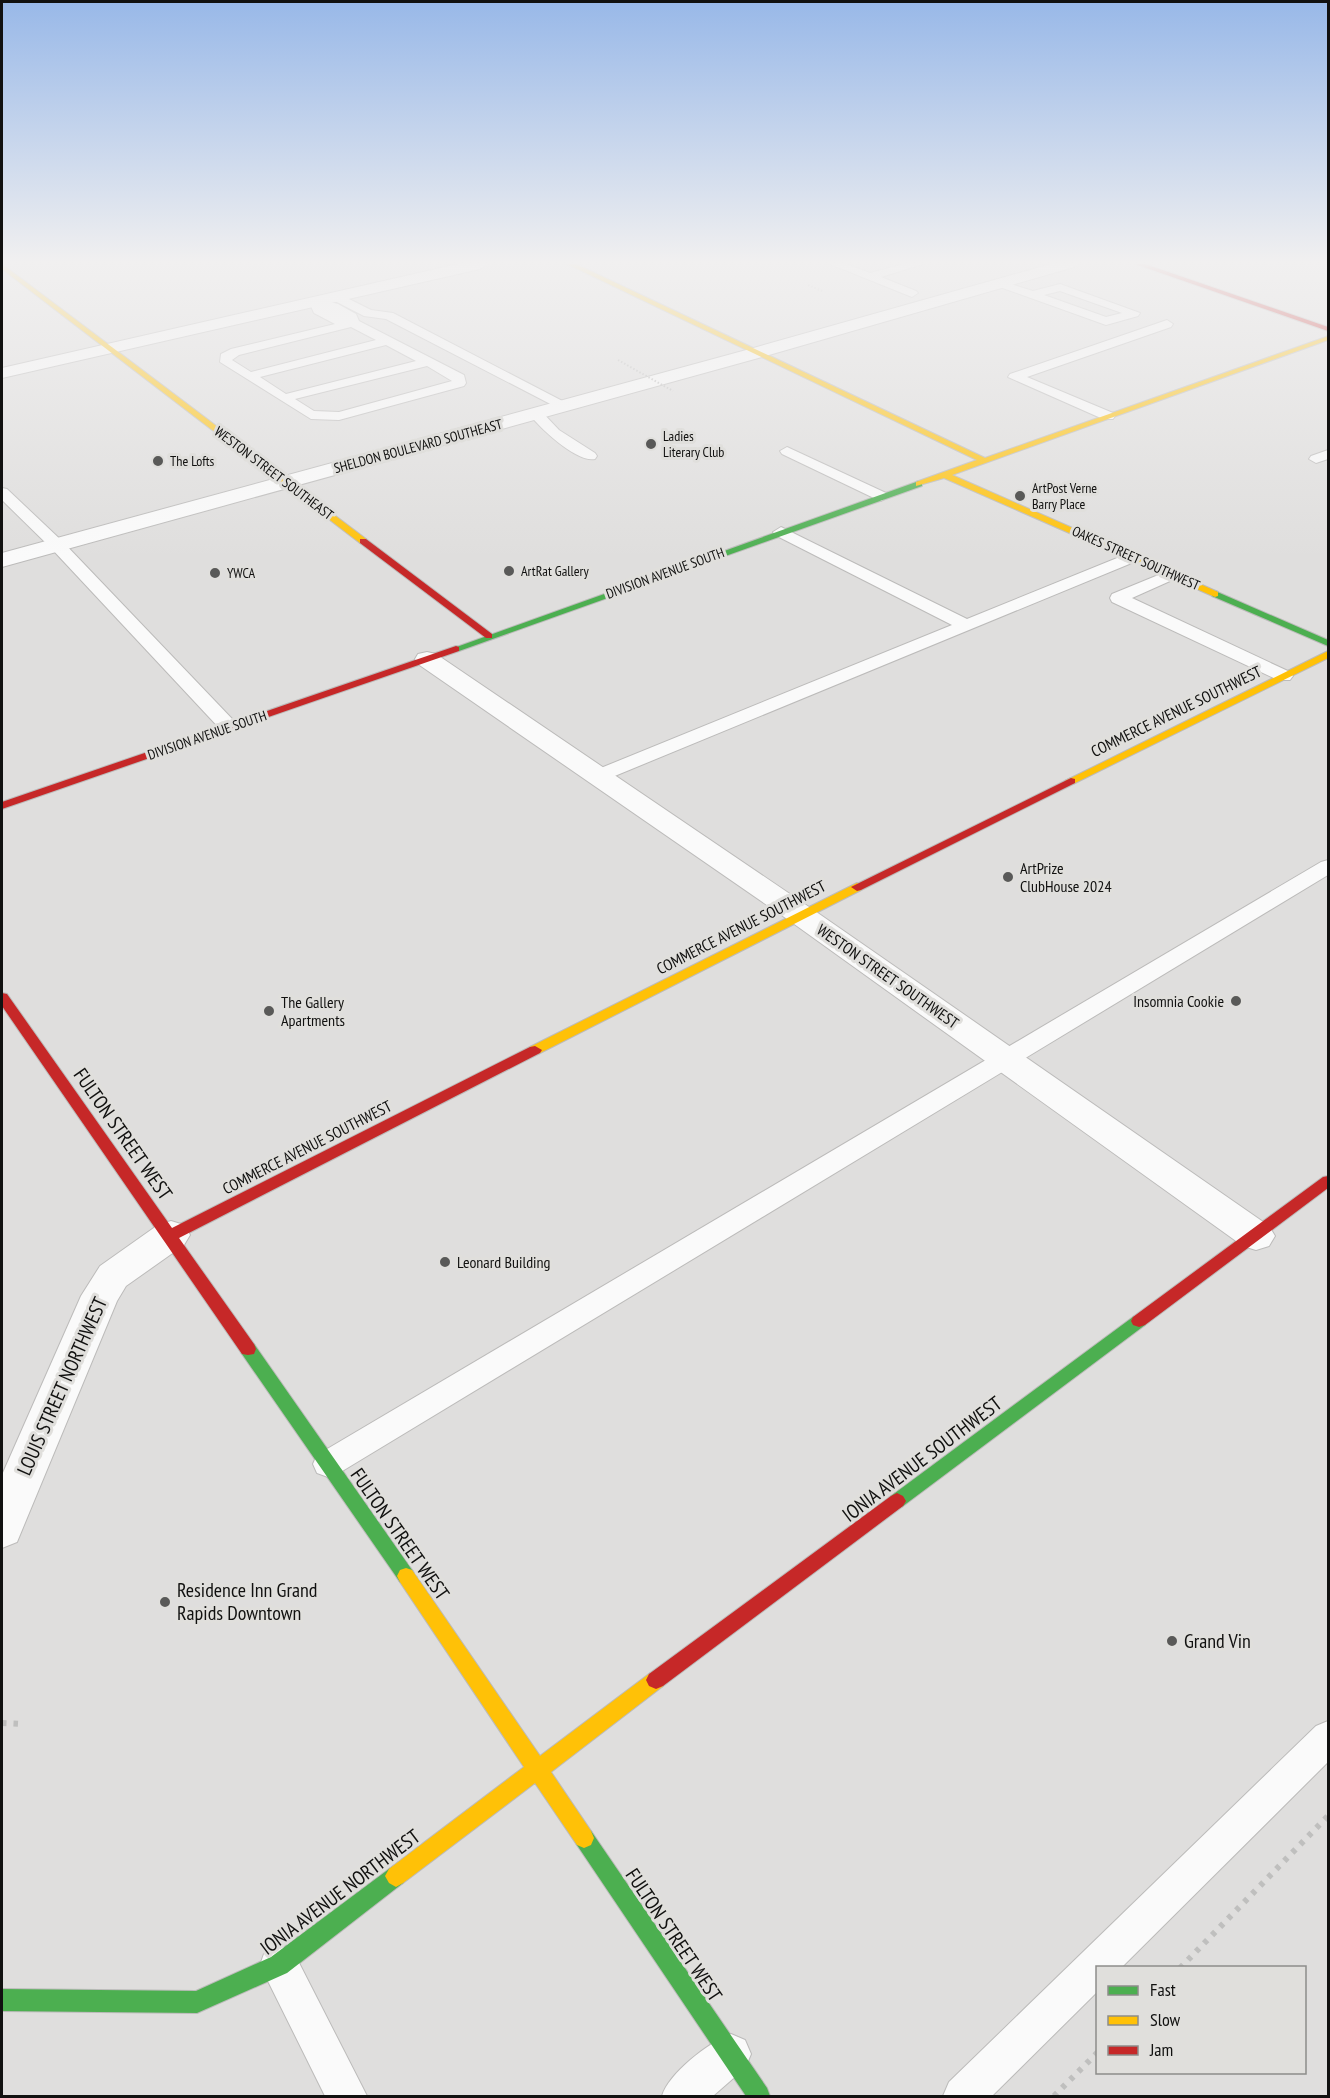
<svg xmlns="http://www.w3.org/2000/svg" width="1330" height="2098" font-family="'PT Sans Narrow',sans-serif">
<style>
.lines{fill:none;stroke-linecap:round;stroke-linejoin:round}
.lane-casing{stroke:#bcbbba;stroke-width:2}
.street-casing{stroke:#bcbbba;stroke-width:2}
.fast-casing{stroke:#bcbbba;stroke-width:2}
.slow-casing{stroke:#bcbbba;stroke-width:2}
.jam-casing{stroke:#bcbbba;stroke-width:2}
.path-far1{stroke:#bfbfbe;stroke-width:2;stroke-dasharray:1.5 2;stroke-linecap:butt}
.path{stroke:#bfbfbe;stroke-width:6;stroke-dasharray:4.5 7;stroke-linecap:butt}
.lane{fill:#fafafa;fill-rule:evenodd}
.street{fill:#fafafa;fill-rule:evenodd}
.fast{fill:#4caf50;fill-rule:evenodd}
.slow{fill:#ffc107;fill-rule:evenodd}
.jam{fill:#c62828;fill-rule:evenodd}
.path-bridge{stroke:#bfbfbe;stroke-width:2;stroke-dasharray:1.5 2;stroke-linecap:butt}
.poi-dot{fill:#595958;stroke:#e0dfdc;stroke-width:2}
.labels{text-anchor:middle;stroke-width:6;stroke-linejoin:round;paint-order:stroke}
.far-poi-label{font-size:14px;fill:#111110;stroke:#e0dfdc;text-anchor:start}
.far-street-label{font-size:14px;fill:#111110;stroke:#e0dfdc}
.street-label{font-size:16px;fill:#111110;stroke:#e0dfdc}
.poi-label{font-size:16px;fill:#111110;stroke:#e0dfdc;text-anchor:start}
.near-street-label{font-size:20px;fill:#111110;stroke:#e0dfdc}
.near-poi-label{font-size:20px;fill:#111110;stroke:#e0dfdc;text-anchor:start}
</style>
<rect width="100%" height="100%" fill="#dfdedd"/>
<g class="lines">
<g class="lane-casing">
<path id="lane" d="M830,264h16l24,9 34,-9h19l-42,13 35,14 2,2 -6,4z
M1001,281l32,10 27,-7 80,29 -2,3 -32,9 -109,-39v-4zM1060,291l62,22 -16,4 -62,-22z
M337,293l34,17 22,3 179,93 -2,3h-10l-174,-90 -22,-3 -31,-16v-6z
M315,298l23,6 18,10 3,7 105,54 2,8 -2,3 -125,34 -28,-1 -91,-57 1,-8 10,-5 104,-25 -21,-11 -5,-11zM351,327l25,13 -125,32 -19,-12 7,-5zM386,345l30,16 -130,33 -26,-17zM427,366l25,15 -113,31 -25,-1 -19,-12z
M1167,320l6,4 -2,3 -144,50 86,36 2,3 -2,3h-10l-95,-42 2,-3z
M536,410l5,1 18,19 36,23 2,3 -2,3c-18,4 -55,-31 -66,-45z
M787,447l99,46 3,3 -8,5 -5,-2 -94,-45 -2,-3z
M1328,450v9l-12,4 -7,-4 2,-3z
M2,488l5,1 56,53 173,181 2,4 -2,4h-14l-171,-183 -49,-48z
M781,527l186,92 160,-65h12l2,3 -2,3 -534,220h-14l-3,-4 3,-4 361,-147 -177,-90 -2,-3z
M1173,569l6,2 2,3 -2,3 -47,21 158,74 3,4 -3,4h-12l-166,-78 -2,-4 2,-4z
M1328,860v15l-989,598 -11,4 -11,-4 -4,-9 4,-9 1004,-593z
M1328,1721v41l-207,206h-23v23l-106,105h-49l6,-14 367,-356z
M279,1946l14,5 74,145h-42l-65,-131 5,-14z
M731,2034l14,6 6,14 -6,14 -32,28h-51c7,-23 46,-53 69,-62z"/>
</g>
<g class="street-casing">
<path id="street" d="M458,264h30l-8,5 -478,109v-10z
M1051,264h26l-3,3 -312,90 -760,210v-14l748,-204z
M427,652l9,2 376,255 457,317 6,10 -6,10 -13,4 -13,-4 -453,-325 -372,-257 -3,-5 3,-5z
M171,1221l13,4 6,10 -6,10 -58,41 -9,15 -100,241 -15,6v-73l79,-179 19,-30 58,-41z"/>
</g>
<g class="fast-casing">
<path id="fast" d="M919,481l3,1v4l-463,165 -8,-2z
M1215,591l113,49v6l-116,-50v-4z
M1139,1315l6,2 2,4 -2,4 -242,181 -6,3 -6,-3 -3,-5 3,-5 242,-179z
M248,1343l6,1 158,226 3,6 -3,6 -6,2 -6,-2 -158,-228 -2,-5 2,-5z
M584,1828l7,3 176,257 3,8h-24l-169,-251 -3,-7 3,-7z
M396,1865l7,4 4,7 -4,7 -116,90 -90,40 -195,-2v-22l194,2 75,-34 118,-88z"/>
</g>
<g class="slow-casing">
<path id="slow" d="M2,264l364,275v4h-6l-358,-274z
M567,264h9l409,194 341,-121 2,-1v4l-376,135 266,117v4l-3,1 -271,-119 -28,8v-4l61,-22z
M1328,651v7l-253,125 -4,1 -6,-3z
M857,883l6,4 -2,3 -321,163 -5,1 -7,-4 2,-3z
M406,1568l6,2 128,186 109,-82 7,-3 7,3 3,6 -3,6 -112,86 40,59 3,7 -3,7 -7,3 -7,-3 -42,-62 -132,100 -7,4 -7,-4 -4,-7 4,-7 135,-102 -124,-185 -3,-6 3,-6z"/>
</g>
<g class="jam-casing">
<path id="jam" d="M1135,264h10l183,63v4z
M360,539h6l126,95v4h-6l-126,-95z
M456,646l3,1v4l-457,158v-7z
M1071,778l4,1v4l-214,107 -4,1 -6,-4z
M2,993l5,1 165,234 358,-181 5,-1 7,4 -2,3 -361,185 75,106 2,5 -2,5 -6,1 -6,-1 -240,-348z
M1328,1176v12l-183,137 -6,2 -6,-2 -2,-4 2,-4 190,-140z
M897,1493l6,3 3,5 -3,5 -240,180 -7,3 -7,-3 -3,-6 3,-6 242,-178z"/>
</g>
<path class="path-far1" d="M808,285l14,6"/>
<path class="path" d="M2,1723l19,1
M1180,1968l148,-152
M1054,2096l44,-44"/>
<use href="#lane" class="lane"/>
<use href="#street" class="street"/>
<use href="#fast" class="fast"/>
<use href="#slow" class="slow"/>
<use href="#jam" class="jam"/>
<path class="path-bridge" d="M618,360l55,31"/>
</g>
<linearGradient id="sky" x2="0" y2="1"><stop stop-color="#98b8e8"/><stop offset="0.47" stop-color="#f1f0f0"/><stop offset="1" stop-color="#f1f0f0" stop-opacity="0"/></linearGradient>
<rect width="1330" height="558" fill="url(#sky)"/>
<g class="poi-dot">
<circle cx="651" cy="444" r="6"/>
<circle cx="158" cy="461" r="6"/>
<circle cx="1020" cy="496" r="6"/>
<circle cx="509" cy="571" r="6"/>
<circle cx="215" cy="573" r="6"/>
<circle cx="1008" cy="877" r="6"/>
<circle cx="1236" cy="1001" r="6"/>
<circle cx="269" cy="1011" r="6"/>
<circle cx="445" cy="1262" r="6"/>
<circle cx="165" cy="1602" r="6"/>
<circle cx="1172" cy="1641" r="6"/>
</g>
<g class="labels">
<g class="far-poi-label">
<text x="663" y="441">Ladies<tspan x="663" dy="16">Literary Club</tspan></text>
<text x="170" y="466">The Lofts</text>
<text x="1032" y="493">ArtPost Verne<tspan x="1032" dy="16">Barry Place</tspan></text>
<text x="521" y="576">ArtRat Gallery</text>
<text x="227" y="578">YWCA</text>
</g>
<g class="far-street-label">
<text transform="translate(418 446) rotate(-15)" y="5">SHELDON BOULEVARD SOUTHEAST</text>
<text transform="translate(274 473) rotate(37)" y="5">WESTON STREET SOUTHEAST</text>
<text transform="translate(1136 558) rotate(24)" y="5">OAKES STREET SOUTHWEST</text>
<text transform="translate(665 573) rotate(-20)" y="5">DIVISION AVENUE SOUTH</text>
<text transform="translate(207 735) rotate(-19)" y="5">DIVISION AVENUE SOUTH</text>
</g>
<g class="street-label">
<text transform="translate(1176 711) rotate(-26)" y="6">COMMERCE AVENUE SOUTHWEST</text>
<text transform="translate(741 927) rotate(-27)" y="6">COMMERCE AVENUE SOUTHWEST</text>
<text transform="translate(888 976) rotate(35)" y="6">WESTON STREET SOUTHWEST</text>
<text transform="translate(307 1147) rotate(-27)" y="6">COMMERCE AVENUE SOUTHWEST</text>
</g>
<g class="poi-label">
<text x="1020" y="874">ArtPrize<tspan x="1020" dy="18">ClubHouse 2024</tspan></text>
<text x="1224" y="1007" text-anchor="end">Insomnia Cookie</text>
<text x="281" y="1008">The Gallery<tspan x="281" dy="18">Apartments</tspan></text>
<text x="457" y="1268">Leonard Building</text>
</g>
<g class="near-street-label">
<text transform="translate(123 1134) rotate(55)" y="7">FULTON STREET WEST</text>
<text transform="translate(62 1386) rotate(-66)" y="7">LOUIS STREET NORTHWEST</text>
<text transform="translate(922 1459) rotate(-37)" y="7">IONIA AVENUE SOUTHWEST</text>
<text transform="translate(400 1534) rotate(55)" y="7">FULTON STREET WEST</text>
<text transform="translate(340 1892) rotate(-37)" y="7">IONIA AVENUE NORTHWEST</text>
<text transform="translate(674 1935) rotate(56)" y="7">FULTON STREET WEST</text>
</g>
<g class="near-poi-label">
<text x="177" y="1597">Residence Inn Grand<tspan x="177" dy="23">Rapids Downtown</tspan></text>
<text x="1184" y="1648">Grand Vin</text>
</g>
</g>
<rect width="1330" height="2098" fill="none" stroke="#111110" stroke-width="6"/>
<rect x="1096" y="1966" width="210" height="108" fill="#e0dfdc" stroke="#8d8d8a" stroke-width="1.5"/>
<rect x="1108" y="1986" width="30" height="9" fill="#4caf50" stroke="#8d8d8a" stroke-width="1.5"/>
<text x="1150" y="1996" font-size="18" fill="#111110">Fast</text>
<rect x="1108" y="2016" width="30" height="9" fill="#ffc107" stroke="#8d8d8a" stroke-width="1.5"/>
<text x="1150" y="2026" font-size="18" fill="#111110">Slow</text>
<rect x="1108" y="2046" width="30" height="9" fill="#c62828" stroke="#8d8d8a" stroke-width="1.5"/>
<text x="1150" y="2056" font-size="18" fill="#111110">Jam</text>
</svg>
